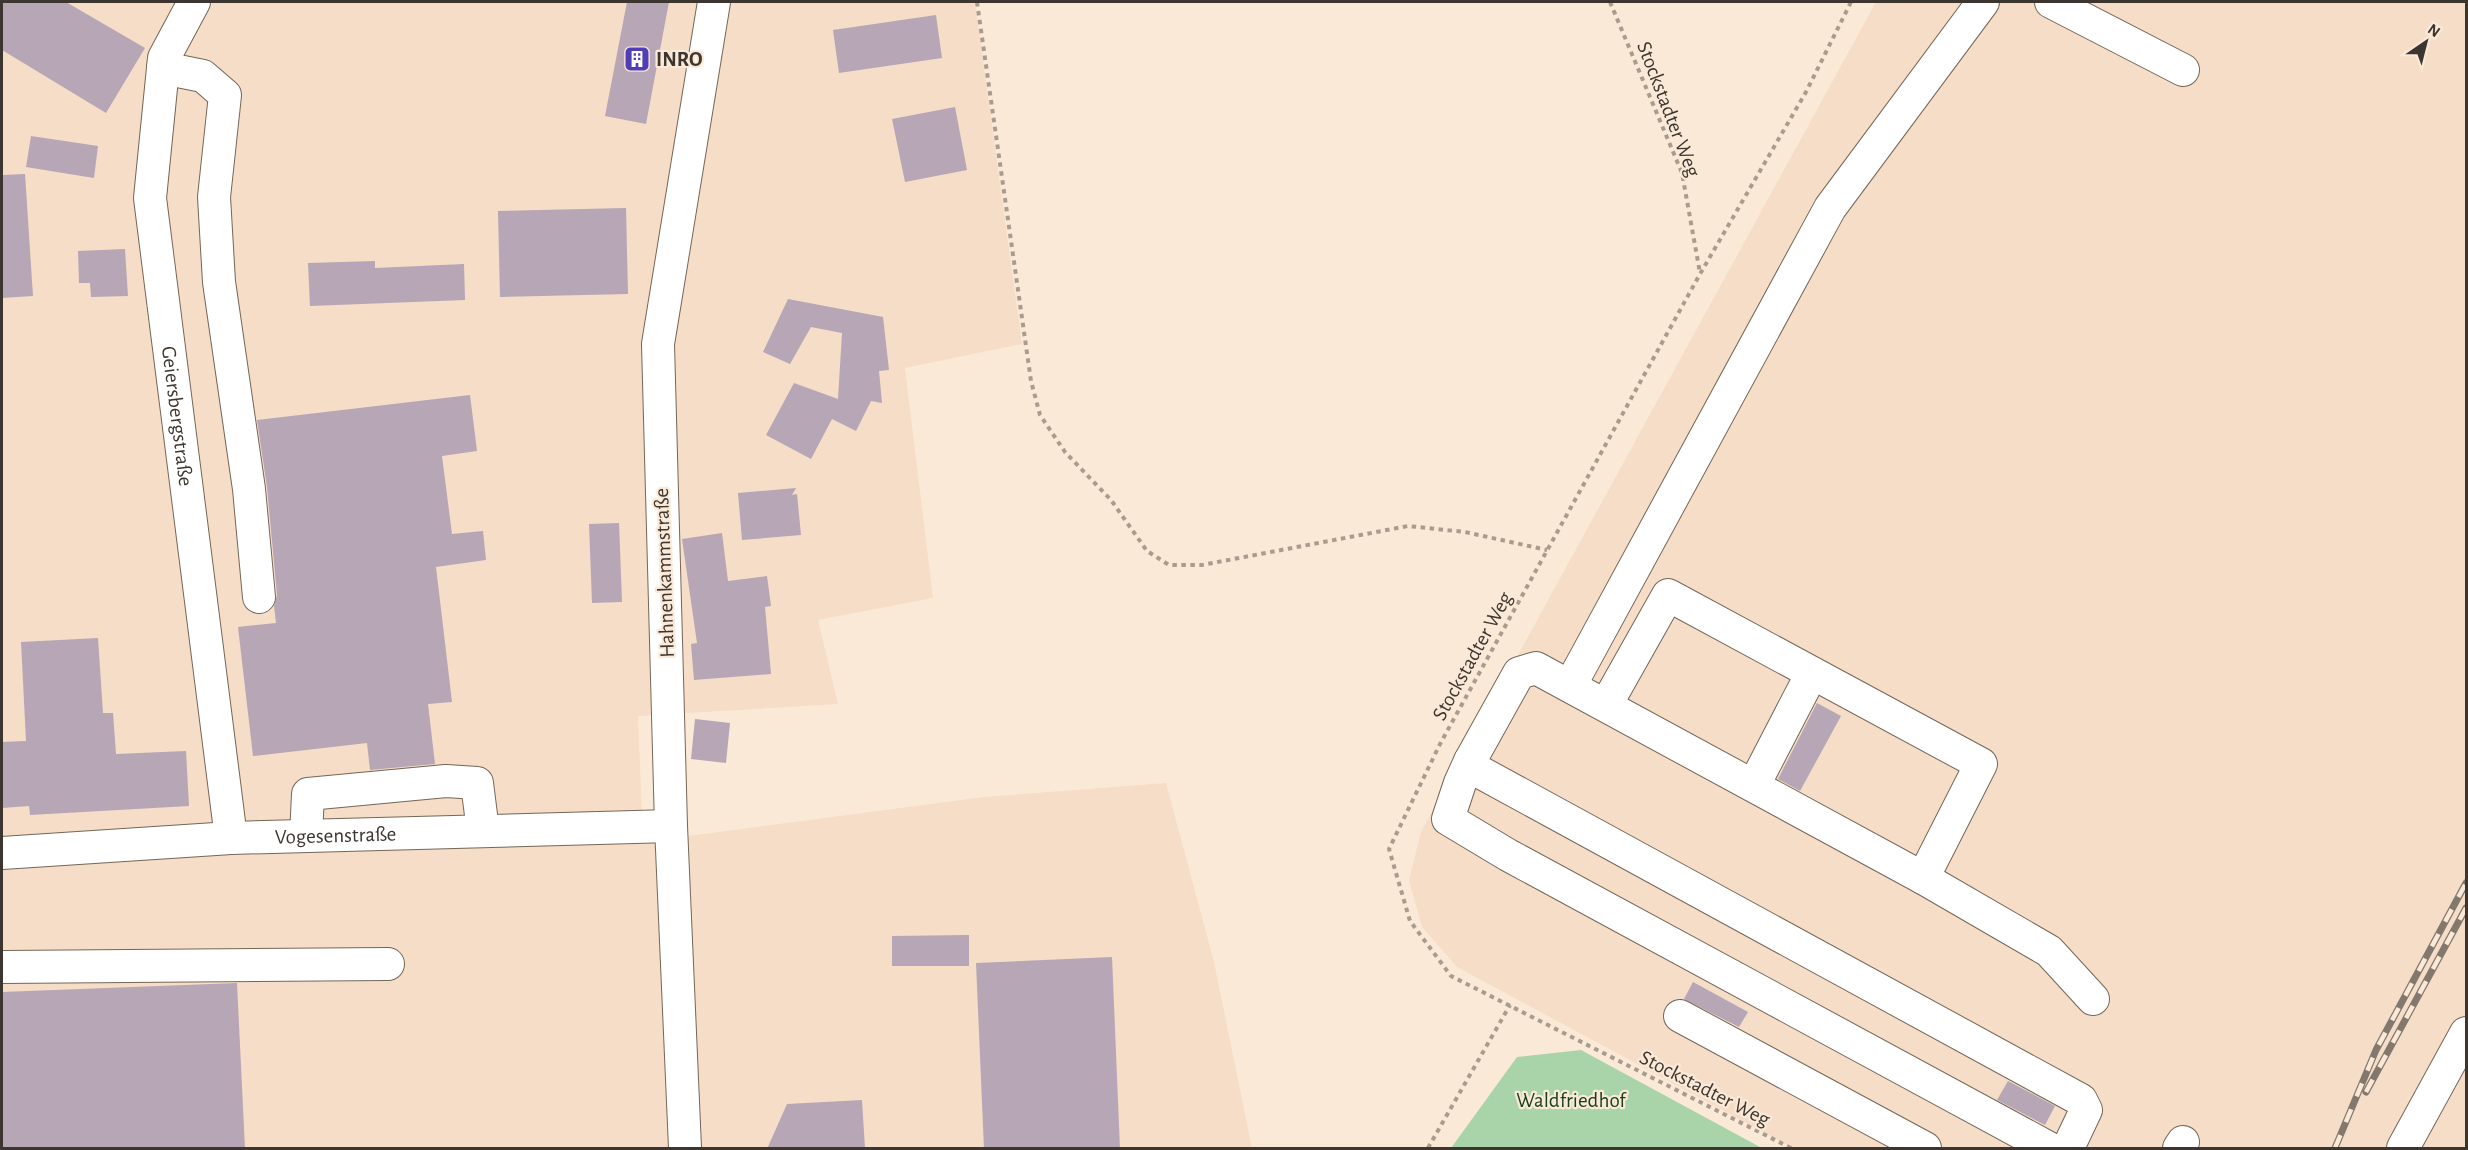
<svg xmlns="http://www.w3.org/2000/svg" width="2468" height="1150" font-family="'Alegreya Sans',sans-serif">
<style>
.built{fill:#f5ddc7}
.green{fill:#a9d4aa}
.building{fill:#b6a6b6}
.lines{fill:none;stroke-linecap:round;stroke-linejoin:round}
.minor-casing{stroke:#756657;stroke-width:34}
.path{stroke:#a99c8f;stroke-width:4;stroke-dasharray:4.5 4.5;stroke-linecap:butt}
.minor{stroke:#fff;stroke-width:32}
.rail-casing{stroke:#83786e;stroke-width:7}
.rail{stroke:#fbe9d8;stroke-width:4.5;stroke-dasharray:14;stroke-linecap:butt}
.labels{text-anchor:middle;stroke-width:4.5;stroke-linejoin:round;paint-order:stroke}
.poi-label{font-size:21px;font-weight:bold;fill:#3d3630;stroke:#fbe9d8;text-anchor:start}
.street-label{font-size:21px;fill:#3d3630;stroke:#fbe9d8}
.park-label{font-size:21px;fill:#143f19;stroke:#fbe9d8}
</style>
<rect width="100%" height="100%" fill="#fbe9d8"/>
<path class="built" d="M2,2h973l47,342 -117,24 28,230 -115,22 20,84 -200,12 5,126 341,-45 182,-14 48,179 38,186h-1250z
M1876,2h590v1146h-673l-336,-181 -35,-40 -13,-47 12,-48z"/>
<path class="green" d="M1581,1050l179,97 3,1h-312l66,-91z"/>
<path class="building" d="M2,2h64l79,46 -39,65 -104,-63z
M627,2h42l-23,122 -41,-8z
M936,15l6,43 -103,15 -6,-43z
M955,107l12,63 -62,12 -13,-63z
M31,136l67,10 -4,32 -68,-11z
M25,174l8,122 -31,2v-123z
M626,208l2,86 -128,3 -2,-86z
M125,249l3,47 -37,1 -1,-14h-11l-1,-32z
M375,261v7l89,-4 1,36 -155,6 -2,-43z
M788,299l95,18 6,53 -10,1 3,32 -11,-2 -15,30 -24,-12 -21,40 -45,-24 28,-52 44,16 4,-66 -31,-6 -21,37 -27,-12z
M470,395l7,56 -35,5 10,78 31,-3 3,29 -50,7 16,135 -24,2 7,60 -65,6 -3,-27 -114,13 -15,-129 38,-4 -2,-17 3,-11 -10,-108 -10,-67z
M796,488l-4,7 5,-1 4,41 -59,5 -4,-47z
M619,523l3,79 -30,1 -3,-79z
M722,533l6,48 39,-5 4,30 -6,1 6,67 -77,6 -3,-36 6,-1 -15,-104z
M98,638l5,75h10l3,41 70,-3 3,55 -159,9 -1,-9 -27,2v-66l24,-1 -5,-99z
M1817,703l24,13 -41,75 -22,-12z
M695,719l35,4 -4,40 -35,-4z
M969,935v31h-77v-30z
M1112,957l8,192h-136l-8,-186z
M1693,982l55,30 -9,15 -55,-28z
M237,983l8,166h-243v-157z
M2008,1081l47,25 -10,19 -48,-25z
M862,1100l3,49h-98l20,-45z"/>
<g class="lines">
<g class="minor-casing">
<g id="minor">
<path id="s1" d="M194,2l-30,56 -14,140 81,640"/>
<path d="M2051,2l132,68"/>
<path d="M163,68l40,8 22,19 -11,102 5,85 30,207 10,108"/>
<path d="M1570,686l260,-478 153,-206"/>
<path d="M1606,705l62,-110 313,169 -58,114"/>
<path d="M1470,761l-10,22 -12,36 60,36 541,293"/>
<path d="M1754,785l58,-112"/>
<path d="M306,836l2,-42 138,-13 31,2 6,48"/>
<path id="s2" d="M2,853l229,-15 440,-12"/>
<path d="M2,967l386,-3"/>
<path d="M1680,1016l245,132"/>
<path d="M685,1148l-14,-322 -13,-482 56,-342"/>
<path d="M2068,1148l18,-38 -5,-10 -603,-329 -8,-10 49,-88 17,-5 387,210 126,73 44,48"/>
<path d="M2179,1148l4,-6"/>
<path d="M2403,1148l63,-115"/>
</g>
</g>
<path class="path" d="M977,2l54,379 9,34 25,37 46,48 36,51 22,14h33l206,-39 57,6 82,18
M1610,2l72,171 18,100
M1428,1148l82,-143
M1791,1148l-340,-172 -41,-55 -21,-72 51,-105 260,-470 106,-182 45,-90"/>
<use href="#minor" class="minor"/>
<g class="rail-casing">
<path id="rail" d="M2366,1092l100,-184
M2335,1148l41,-98 90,-167"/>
</g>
<use href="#rail" class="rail"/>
</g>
<defs>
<g id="building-square" transform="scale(1.35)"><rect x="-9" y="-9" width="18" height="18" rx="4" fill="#4f3eb5" stroke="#fbe9d8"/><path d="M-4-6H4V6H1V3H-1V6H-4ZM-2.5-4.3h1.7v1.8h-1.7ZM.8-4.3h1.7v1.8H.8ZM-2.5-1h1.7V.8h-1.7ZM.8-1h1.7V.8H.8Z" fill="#fff"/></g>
</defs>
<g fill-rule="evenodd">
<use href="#building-square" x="637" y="59"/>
</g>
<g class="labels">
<g class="poi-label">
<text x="656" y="66">INRO</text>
</g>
<g class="street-label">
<text transform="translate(1669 109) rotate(69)" y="7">Stockstadter Weg</text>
<text dy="7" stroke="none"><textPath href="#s1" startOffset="424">Geiersbergstraße</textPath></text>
<text transform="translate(664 573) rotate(-92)" y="7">Hahnenkammstraße</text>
<text transform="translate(1472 656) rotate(-61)" y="7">Stockstadter Weg</text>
<text dy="7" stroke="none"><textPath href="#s2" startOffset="334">Vogesenstraße</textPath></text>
<text transform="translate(1705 1088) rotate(27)" y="7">Stockstadter Weg</text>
</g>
<g class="park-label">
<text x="1571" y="1107">Waldfriedhof</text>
</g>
</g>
<rect width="2468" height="1150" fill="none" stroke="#3d3630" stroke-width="6"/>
<g transform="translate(2426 42) rotate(35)" stroke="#fbe9d8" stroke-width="4.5" paint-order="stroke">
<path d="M0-4.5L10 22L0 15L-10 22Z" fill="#3d3630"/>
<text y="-9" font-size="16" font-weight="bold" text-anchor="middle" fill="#3d3630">N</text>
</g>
</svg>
